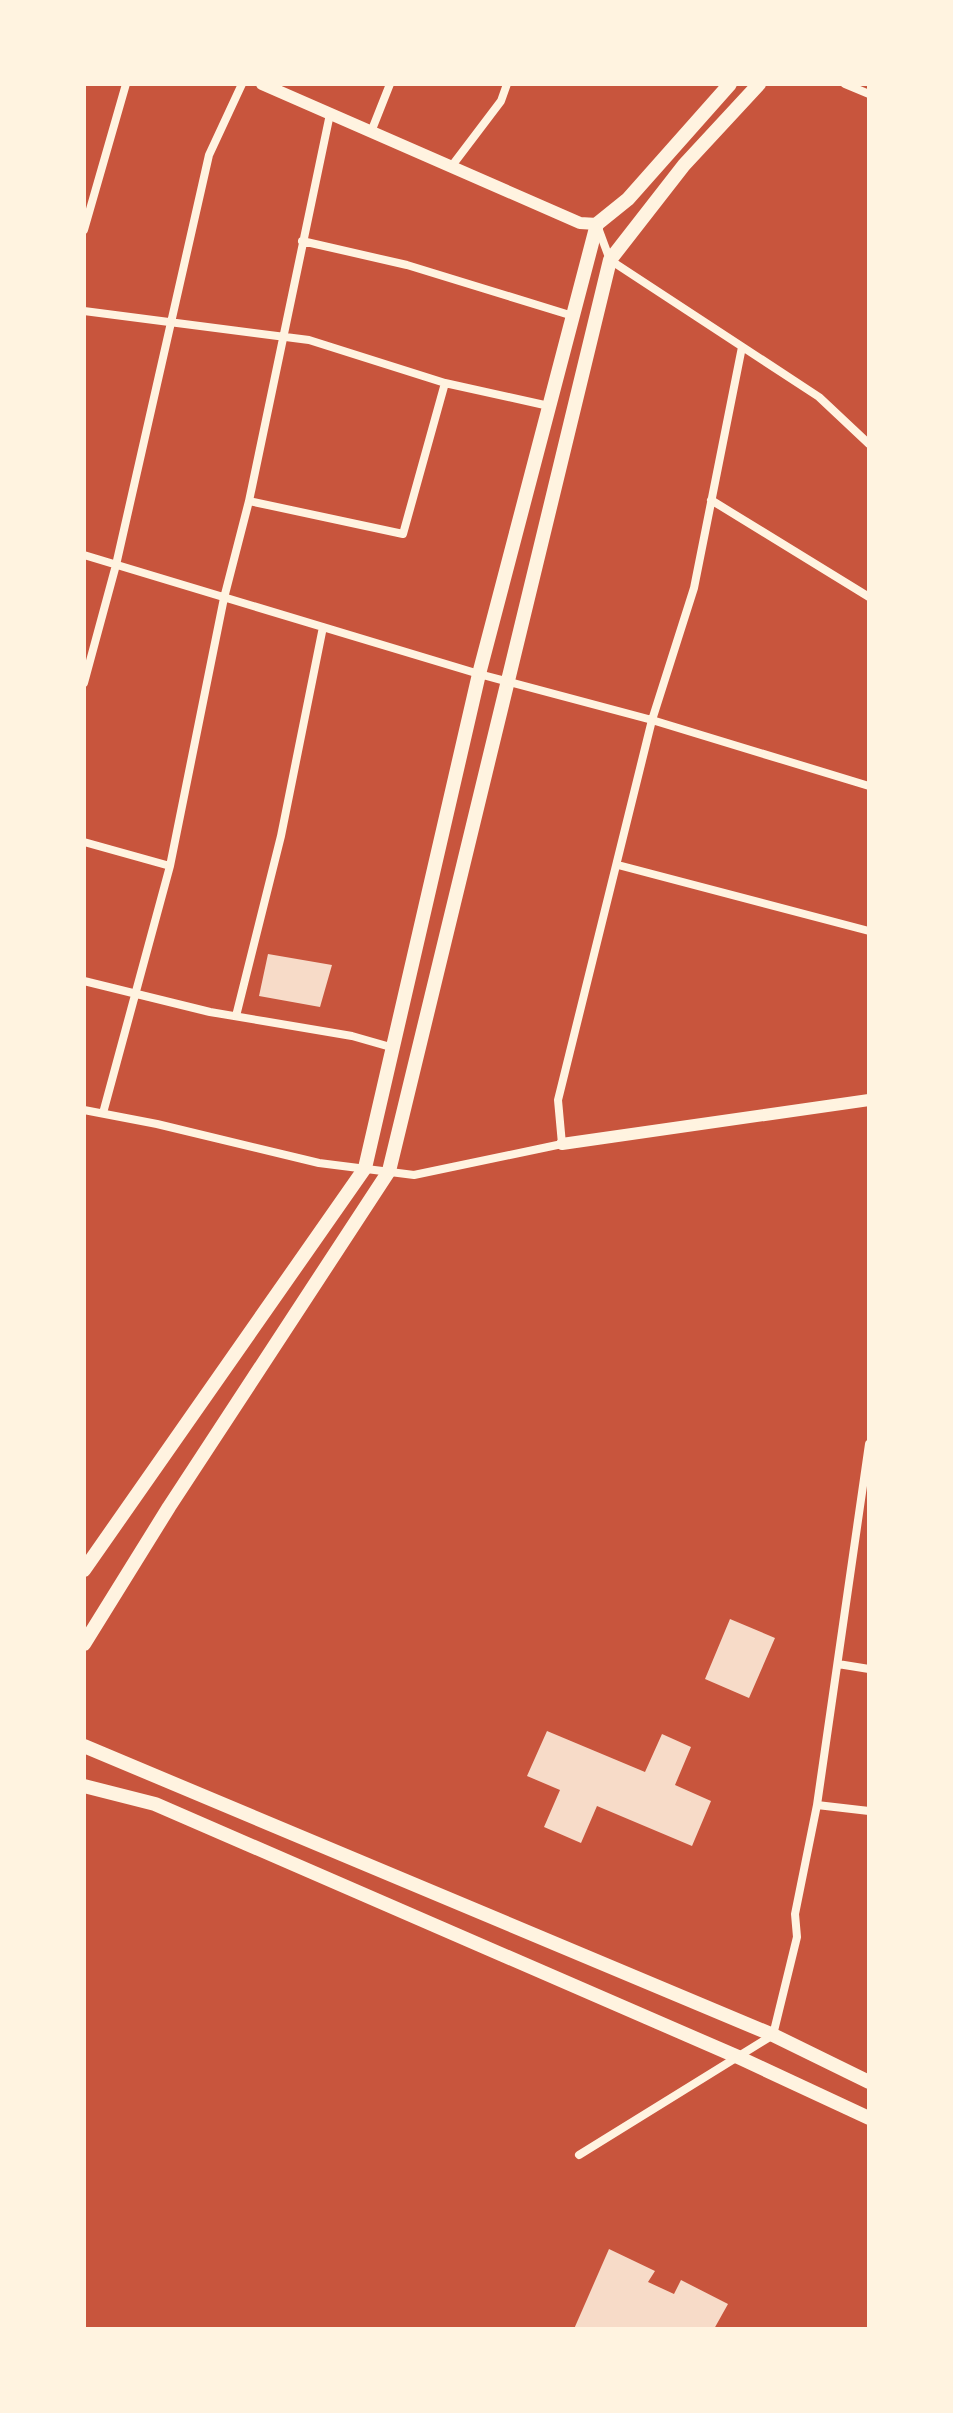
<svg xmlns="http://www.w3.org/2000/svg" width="953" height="2413" font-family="Overpass,sans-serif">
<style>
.building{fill:#f7dbc8}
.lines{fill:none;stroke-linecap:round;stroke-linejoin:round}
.minor{stroke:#fff3e0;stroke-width:8}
.tertiary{stroke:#fff3e0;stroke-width:12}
.secondary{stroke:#fff3e0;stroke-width:14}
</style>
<rect width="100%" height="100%" fill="#c8553d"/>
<path class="building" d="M268,954l64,11 -12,42 -61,-11z
M730,1619l45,19 -26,60 -44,-19z
M547,1731l98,41 17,-38 29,13 -16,38 36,16 -19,45 -95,-40 -16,37 -37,-16 16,-37 -33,-14z
M609,2249l46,22 -7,11 26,12 7,-14 47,24 -14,25h-140z"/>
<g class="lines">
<path class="minor" d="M845,84l24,10
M371,132l19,-48
M451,167l50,-66 6,-17
M597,225l13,35 209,137 50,47
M84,230l42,-146
M302,241l105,24 166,51
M84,311l225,29 136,43 104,23
M711,500l158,97
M249,501l154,33 42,-151
M84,555l395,119 173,46 42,-132 48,-241
M84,683l32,-118 93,-410 33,-71
M84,842l86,24 54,-268 25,-97 81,-387
M618,865l251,66
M84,981l126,31 142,24 42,12
M236,1016l45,-180 42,-209
M84,1110l73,14 162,39 95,12 148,-31 -4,-44 94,-380 217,66
M103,1113l67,-247
M838,1664l31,5
M817,1805l52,6
M579,2155l194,-120 24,-98 -2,-23 22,-109 52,-361"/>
<path class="tertiary" d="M262,84l318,139 17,1
M562,1144l307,-44"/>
<path class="secondary" d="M84,1570l281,-402 114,-494 118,-450 31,-25 102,-115
M84,1644l85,-137 220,-336 221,-911 74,-95 75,-81
M84,1746l689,289 96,47
M84,1786l71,18 583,253 131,61"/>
</g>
<rect width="953" height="2413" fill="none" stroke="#fff3e0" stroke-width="172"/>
</svg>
